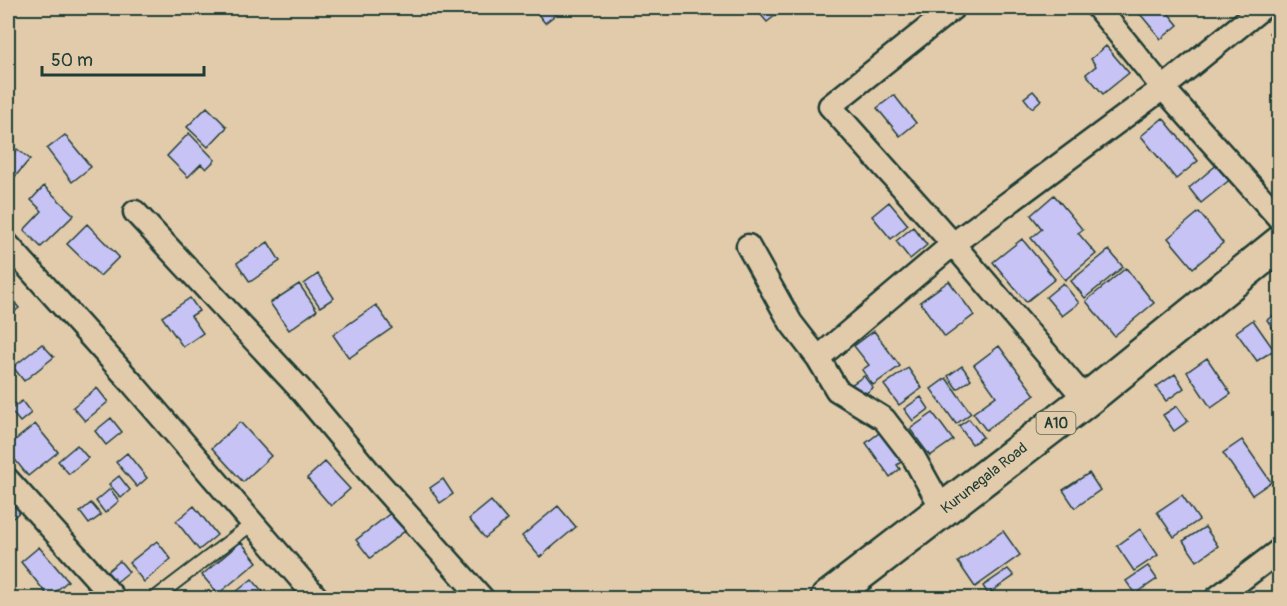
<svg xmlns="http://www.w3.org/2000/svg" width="1287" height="606" font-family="Pangolin,sans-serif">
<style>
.building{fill:#c7c3f5;stroke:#1f3d34;stroke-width:1.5}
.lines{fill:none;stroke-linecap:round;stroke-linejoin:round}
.service-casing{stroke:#1f3d34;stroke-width:16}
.minor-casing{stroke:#1f3d34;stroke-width:27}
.trunk-casing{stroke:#1f3d34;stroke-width:38}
.service{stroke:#e2cbab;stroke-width:12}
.minor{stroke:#e2cbab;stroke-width:22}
.trunk{stroke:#e2cbab;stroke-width:33}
.labels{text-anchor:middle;stroke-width:4.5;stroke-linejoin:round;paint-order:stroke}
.shield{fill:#e2cbab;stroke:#5a6858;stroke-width:1.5}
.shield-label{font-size:14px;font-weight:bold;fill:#1f3d34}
.street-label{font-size:15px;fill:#1f3d34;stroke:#e2cbab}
</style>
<rect width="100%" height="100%" fill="#e2cbab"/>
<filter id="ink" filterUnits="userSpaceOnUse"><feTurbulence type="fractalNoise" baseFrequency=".0167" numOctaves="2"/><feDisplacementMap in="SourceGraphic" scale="12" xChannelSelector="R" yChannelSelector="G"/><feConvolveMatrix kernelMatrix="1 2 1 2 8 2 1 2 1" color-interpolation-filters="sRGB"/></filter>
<g filter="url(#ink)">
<path class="building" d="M533,8h31l-19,15z
M755,8h24l2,3 -14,11z
M1135,8h29l14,17 -17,14z
M1280,25v21l-11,-13z
M1106,46l23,27 -26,21 -17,-20 10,-8 -5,-7z
M1033,91l8,9 -9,8 -8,-10z
M894,95l22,28 -16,13 -23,-28z
M207,107l20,20 -19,20 -21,-20z
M1163,118l35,43 -22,18 -35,-43z
M189,133l26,27 -9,9 -5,-5 -13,13 -21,-21z
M65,135l26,32 -19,15 -25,-33z
M17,149l13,10 -17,20 -5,-4v-15z
M1219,163l13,15 -31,25 -12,-15z
M44,186l30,29 -33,32 -17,-17 18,-19 -11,-11z
M1054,195l29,35 -5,3 18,21 -31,26 -34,-42 11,-9 -11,-14z
M889,202l19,23 -17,14 -19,-23z
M1199,212l24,31 -30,25 -25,-30z
M87,224l32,33 -19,19 -33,-32z
M913,227l14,18 -17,14 -14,-18z
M1022,239l33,40 -29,23 -33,-40z
M268,242l12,19 -30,21 -13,-19z
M1109,250l14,17 -38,31 -14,-17z
M1126,268l28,35 -40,33 -28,-35z
M318,274l16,24 -14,9 -16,-23z
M949,281l25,34 -29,22 -25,-35z
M1063,283l16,20 -17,13 -16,-19z
M299,284l18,26 -28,20 -19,-27z
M9,296l10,12 -11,9v-20z
M190,298l9,13 -8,5 12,17 -20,14 -21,-30z
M376,305l16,23 -43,30 -16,-23z
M1280,311v27l-13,-18z
M1253,320l21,30 -17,11 -21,-29z
M874,331l26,35 -27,19 -11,-15 7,-5 -15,-19z
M42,344l12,13 -30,24 -11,-14z
M999,346l36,49 -49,35 -13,-17 23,-17 -22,-31z
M1207,358l24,36 -20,14 -24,-36z
M962,366l9,13 -14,10 -9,-13z
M908,368l14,20 -23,17 -15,-20z
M1175,374l9,14 -18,13 -10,-14z
M864,376l9,12 -13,9 -9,-12z
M946,378l25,35 -15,11 -25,-35z
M97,388l11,14 -23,19 -12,-14z
M921,397l8,12 -16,12 -9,-12z
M22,401l9,12 -11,9 -10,-12z
M1177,406l11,15 -14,10 -11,-16z
M933,413l20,27 -23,16 -20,-27z
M111,418l11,14 -16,13 -11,-14z
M969,419l14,18 -11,7 -13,-18z
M240,422l31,34 -28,26 -31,-34z
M35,424l23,28 -30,24 -20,-25v-5z
M887,427l21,30 -11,8 3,4 -10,8 -24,-34z
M1242,440l29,42 -19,13 -29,-42z
M77,445l11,13 -19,16 -11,-13z
M127,453l20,25 -10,9 -21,-25z
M325,462l25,27 -19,17 -24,-28z
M1089,473l11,17 -25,18 -12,-18z
M119,476l11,14 -9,8 -12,-14z
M443,479l10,15 -13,9 -10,-15z
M110,489l9,12 -14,12 -9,-12z
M8,493l14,17 -14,12z
M1182,495l17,25 -25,17 -17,-25z
M491,501l16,19 -22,18 -16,-19z
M91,503l10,12 -12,9 -9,-12z
M194,506l23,29 -18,15 -23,-29z
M558,506l18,21 -36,30 -18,-21z
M392,512l14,18 -36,28 -14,-18z
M1205,527l13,19 -21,15 -14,-20z
M1140,529l18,26 -24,16 -17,-25z
M1003,531l17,24 -45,32 -17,-25z
M157,541l14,18 -27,23 -15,-19z
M241,542l16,20 -39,32 -16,-19z
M39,547l29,34 -19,16 -28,-35z
M120,561l9,11 -15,12 -9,-11z
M1148,566l9,13 -22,15 -9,-13z
M1008,569l6,7 -26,18 -5,-8z
M252,579l16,19h-27l-5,-6z"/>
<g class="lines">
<g class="service-casing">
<path id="service" d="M155,598l97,-74"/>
</g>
<g class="minor-casing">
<path id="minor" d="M953,8l-123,98 123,138 133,156
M1098,8l65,80 117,131
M135,212l165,177 70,84 112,125
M8,245l125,139 184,214
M748,246l43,77 27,35 19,32 47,29 30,39 29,52
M818,358l135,-114 210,-156 99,-80
M8,480l106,118
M1217,598l63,-48"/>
</g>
<g class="trunk-casing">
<path id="trunk" d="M828,598l258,-198 194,-157"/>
</g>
<use href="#service" class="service"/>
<use href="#minor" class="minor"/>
<use href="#trunk" class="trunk"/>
</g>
</g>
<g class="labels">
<rect class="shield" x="1036.5" y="412" width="39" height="22" rx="4.5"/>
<g class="shield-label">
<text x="1056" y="428">A10</text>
</g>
<g class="street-label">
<text transform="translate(984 478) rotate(-38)" y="5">Kurunegala Road</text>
</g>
</g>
<rect width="1287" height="606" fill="none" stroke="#e2cbab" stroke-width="30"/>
<rect x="15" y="15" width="1257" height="576" fill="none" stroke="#1f3d34" stroke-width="2" filter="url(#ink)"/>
<path d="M42 66v9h162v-9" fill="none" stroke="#1f3d34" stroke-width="3"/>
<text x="51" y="66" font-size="18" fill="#1f3d34" stroke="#e2cbab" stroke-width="4.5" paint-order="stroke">50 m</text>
</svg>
